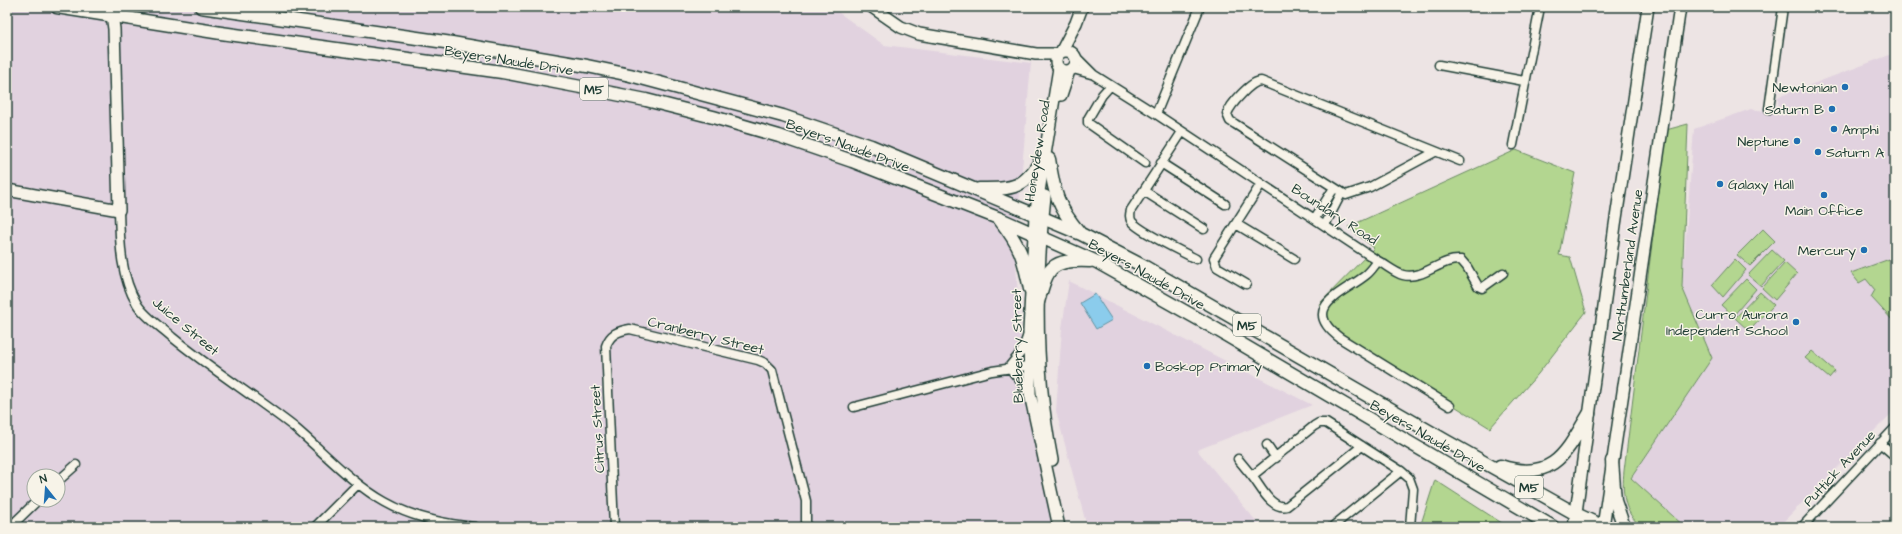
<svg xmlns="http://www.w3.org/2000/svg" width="1902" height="534" font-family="'Architects Daughter',sans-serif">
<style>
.built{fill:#e1d2df;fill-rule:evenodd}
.green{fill:#b3d690;stroke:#698a62}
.water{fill:#8bccec;stroke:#6093a2}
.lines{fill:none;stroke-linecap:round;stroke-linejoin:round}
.street-casing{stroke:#1f3d34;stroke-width:11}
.secondary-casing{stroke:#1f3d34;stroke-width:14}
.primary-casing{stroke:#1f3d34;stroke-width:15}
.street{stroke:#f7f3e8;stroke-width:8}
.secondary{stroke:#f7f3e8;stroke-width:11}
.primary{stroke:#f7f3e8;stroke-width:12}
.poi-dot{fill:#1f6fb2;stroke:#f7f3e8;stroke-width:1.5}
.labels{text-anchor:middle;stroke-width:3;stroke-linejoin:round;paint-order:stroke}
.shield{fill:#f7f3e8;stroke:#60746a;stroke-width:1}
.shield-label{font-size:13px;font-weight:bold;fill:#1f3d34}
.street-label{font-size:14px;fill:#1f3d34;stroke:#f7f3e8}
.poi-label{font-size:14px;fill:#1f3d34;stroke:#f7f3e8;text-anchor:end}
</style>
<rect width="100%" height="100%" fill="#ede4e4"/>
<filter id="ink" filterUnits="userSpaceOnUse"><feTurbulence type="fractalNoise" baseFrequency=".025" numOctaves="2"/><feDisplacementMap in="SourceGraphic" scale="8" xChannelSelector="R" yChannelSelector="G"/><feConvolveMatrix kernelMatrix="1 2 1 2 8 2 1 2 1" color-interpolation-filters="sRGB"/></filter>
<g filter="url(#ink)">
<path class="built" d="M7,7h824l53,38 147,18 -16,188 7,110 6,39 29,127h-1050zM34,476h24v24h-24z
M1895,53v357l-117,117h-93l-54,-49 81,-120 -30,-71 12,-158 57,-20 28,4 -1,-16z
M1069,281l243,124 -115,45 64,77h-174l-31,-116 6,-83z"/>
<path class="green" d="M1688,124l-6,163 30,71 -81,120 54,49h-43c-19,-14 -20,-36 -18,-56l42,-341z
M1516,150l59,23 -16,82 11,2 16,55 -48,62 -48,54 -155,-96 -16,-28 55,-56 -26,-21z
M1763,229l12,12 -25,25 -13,-11z
M1772,250l12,11 -23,25 -13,-11z
M1895,257v66l-24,-26 4,-7 -9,-11 -7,4 -8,-10z
M1735,259l11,11 -23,27 -11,-12z
M1785,263l12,11 -22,26 -13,-12z
M1746,279l10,10 -23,27 -12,-11z
M1760,292l14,13 -25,26 -14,-13z
M1812,351l23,20 -6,7 -24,-20z
M1435,480l73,47h-88z"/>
<path class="water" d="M1095,294l17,26 -16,9 -16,-26z"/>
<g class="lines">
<g class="street-casing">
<path id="street" d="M1077,58l17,17 62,39 222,147c-4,5 -7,10 -12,14 -22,18 -68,32 -26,63l110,68
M1439,65l85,16
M1073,69l18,5
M1110,86l-8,9 -14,24v4l57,40
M1769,109l14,-102
M1156,114l44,-107
M1182,132l-51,78c-1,4 -2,8 1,12 10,11 49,29 64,37
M1513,145l27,-138
M1435,152l-65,35 -24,8 -111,-71 -5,-3 -3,-7c3,-9 24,-33 34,-33l199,80
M1161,163l64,41
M1144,191l60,38
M119,210c1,33 1,65 18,94 8,13 24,23 35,33 39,32 82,59 122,90 30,25 57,56 91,75 28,16 59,22 90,25
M1315,218l19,-30
M1236,224l58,35
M1325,225l16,-31
M1378,261c8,4 17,12 25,14 21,5 37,-17 58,-15l6,7 11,19 4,2 21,-15
M1246,284l-29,-17 -3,-9 47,-74
M1027,337l-5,14 -13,16 21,26
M854,407l138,-36 42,-6
M1880,443l15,13
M1267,445l9,13
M1362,446l-75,60c-16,4 -26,-19 -35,-30l62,-50 5,-3h7l75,48 8,7 4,11 -3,38
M1238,459l14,17
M58,481l18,-16
M10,527l28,-27
M315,527l43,-43
M614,527l-8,-181c4,-12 12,-15 24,-17l128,31 7,3 7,7 34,131v26
M1332,527l69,-56
M1802,527l93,-99"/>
</g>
<g class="secondary-casing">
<path id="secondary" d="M872,7l29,20 18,7 117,20h22
M1056 61a10 10 0 1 1 20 0a10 10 0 1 1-20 0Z
M1061,52l15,-29 6,-16
M1059,68l-24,148 -6,115 1,63 29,133
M1061,95l8,-24
M7,190l112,20 -5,-181 -3,-22
M1045,196c-10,87 -10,178 7,264
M1574,527l41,-302 33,-218
M1603,527l77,-520"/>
</g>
<g class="primary-casing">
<path id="primary" d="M57,7l164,26 281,39 84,16 60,12 67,17 66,19 73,25 146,57 99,44 112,63 344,202
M201,7l251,36 135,23 43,9 153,41 88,30 210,88 64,33 301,174 130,73 28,13
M1049,159c5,33 8,47 30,73
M979,189c35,0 45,0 64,-32
M1000,220c21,27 23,36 30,69
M1038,302c10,-35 12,-43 52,-41
M1612,461l3,40 9,26
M1500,466c53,17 66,-13 89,-52"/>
</g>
<use href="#street" class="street"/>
<use href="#secondary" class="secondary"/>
<use href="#primary" class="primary"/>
</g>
</g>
<g class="poi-dot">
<circle cx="1845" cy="87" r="4"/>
<circle cx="1832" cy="109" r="4"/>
<circle cx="1834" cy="129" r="4"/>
<circle cx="1797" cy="141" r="4"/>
<circle cx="1818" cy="152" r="4"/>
<circle cx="1720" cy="184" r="4"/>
<circle cx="1824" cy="195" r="4"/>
<circle cx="1864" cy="250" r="4"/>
<circle cx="1796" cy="322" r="4"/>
<circle cx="1147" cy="366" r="4"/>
</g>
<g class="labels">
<g class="shield">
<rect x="580" y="78" width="28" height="22" rx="3"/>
<rect x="1233" y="314" width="28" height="22" rx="3"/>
<rect x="1515" y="476" width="28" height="22" rx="3"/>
</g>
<g class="shield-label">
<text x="594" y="94">M5</text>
<text x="1247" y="330">M5</text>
<text x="1529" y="492">M5</text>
</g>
<g class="street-label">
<text transform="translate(509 60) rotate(9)" y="5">Beyers Naudé Drive</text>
<text transform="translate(848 145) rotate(20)" y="5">Beyers Naudé Drive</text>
<text transform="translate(1037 151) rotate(-81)" y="5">Honeydew Road</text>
<text transform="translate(1335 214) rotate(33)" y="5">Boundary Road</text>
<text transform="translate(1627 265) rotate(-82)" y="5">Northumberland Avenue</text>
<text transform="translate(1147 274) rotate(29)" y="5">Beyers Naudé Drive</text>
<text transform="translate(186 326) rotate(40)" y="5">Juice Street</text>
<text transform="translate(706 335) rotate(14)" y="5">Cranberry Street</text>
<text transform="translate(1017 346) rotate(-91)" y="5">Blueberry Street</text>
<text transform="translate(597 429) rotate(-93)" y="5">Citrus Street</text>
<text transform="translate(1428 436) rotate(30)" y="5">Beyers Naudé Drive</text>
<text transform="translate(1839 468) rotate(-47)" y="5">Puttick Avenue</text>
</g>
<g class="poi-label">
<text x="1837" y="92">Newtonian</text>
<text x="1824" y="114">Saturn B</text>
<text x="1842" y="134" text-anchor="start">Amphi</text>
<text x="1789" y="146">Neptune</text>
<text x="1826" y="157" text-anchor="start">Saturn A</text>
<text x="1728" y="189" text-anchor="start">Galaxy Hall</text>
<text x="1824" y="215" text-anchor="middle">Main Office</text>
<text x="1856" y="255">Mercury</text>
<text x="1788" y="319">Curro Aurora<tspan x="1788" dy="16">Independent School</tspan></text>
<text x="1155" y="371" text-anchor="start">Boskop Primary</text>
</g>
</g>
<rect width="1902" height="534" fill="none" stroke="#f7f3e8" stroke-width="24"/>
<rect x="12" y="12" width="1878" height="510" fill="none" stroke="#1f3d34" stroke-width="1.5" filter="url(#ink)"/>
<g transform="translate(46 488) rotate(343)"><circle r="19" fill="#f7f3e8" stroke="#a1aaa0"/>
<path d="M0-3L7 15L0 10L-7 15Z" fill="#1f6fb2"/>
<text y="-6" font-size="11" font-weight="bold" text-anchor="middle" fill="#1f3d34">N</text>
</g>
</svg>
